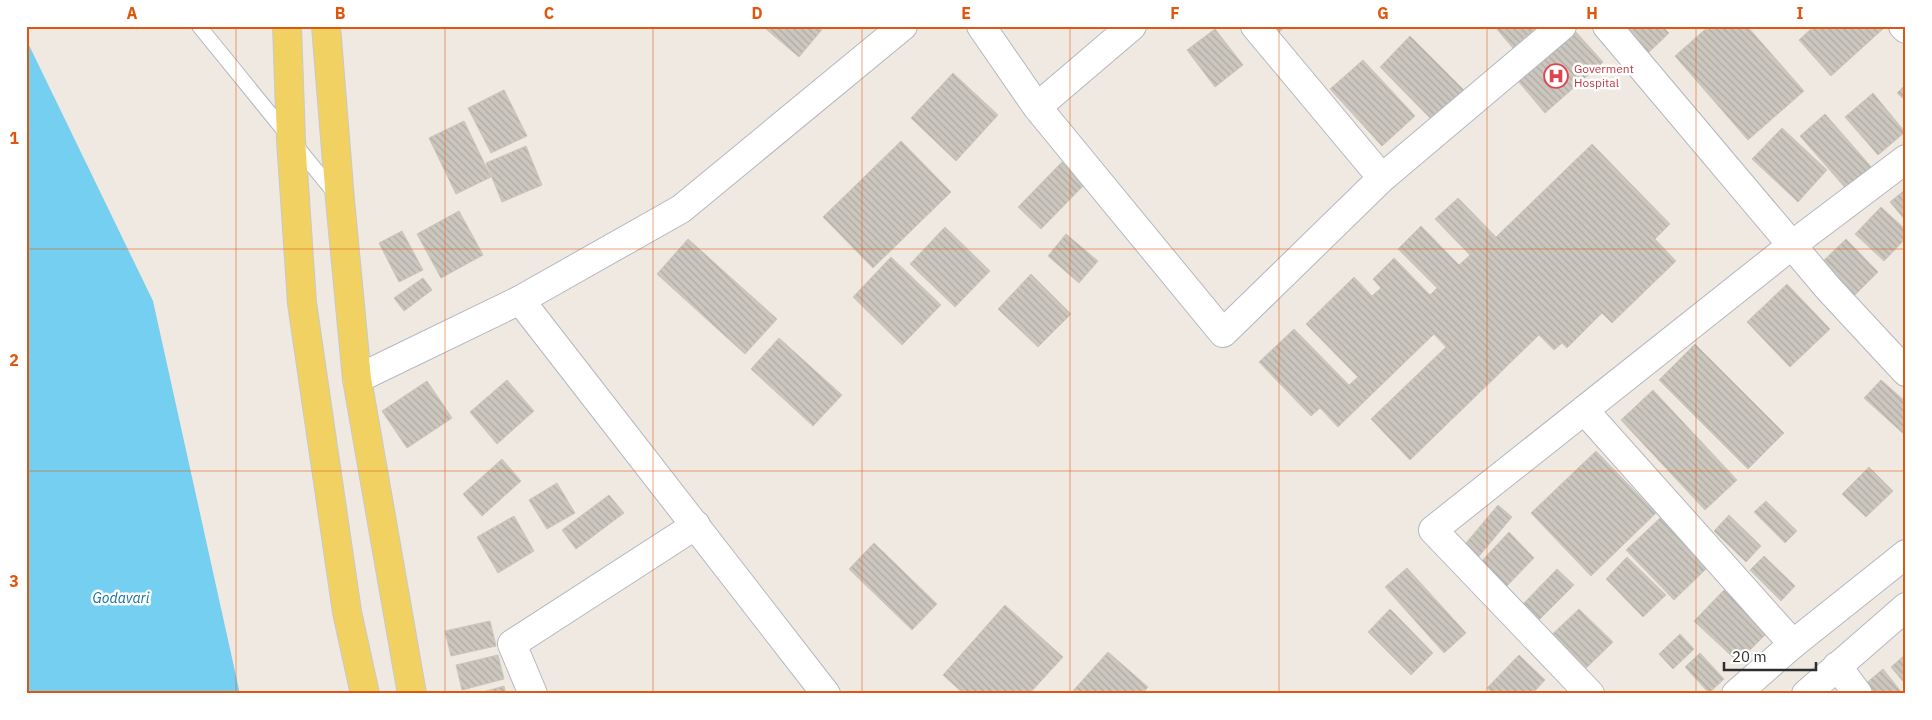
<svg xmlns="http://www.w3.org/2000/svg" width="1932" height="720" font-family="'IBM Plex Sans',sans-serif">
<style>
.water{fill:#75cff0}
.building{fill:url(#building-back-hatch);stroke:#cbc5ba}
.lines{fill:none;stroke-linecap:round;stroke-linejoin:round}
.service-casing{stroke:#b4b7c1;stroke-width:16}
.minor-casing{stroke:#b4b7c1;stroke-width:30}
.tertiary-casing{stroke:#b4b7c1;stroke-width:30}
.secondary-casing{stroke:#b4b7c1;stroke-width:30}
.primary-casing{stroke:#c9c9c9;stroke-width:30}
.service{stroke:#fff;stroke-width:14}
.minor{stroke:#fff;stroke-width:28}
.tertiary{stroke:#fff;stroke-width:28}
.secondary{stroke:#fff;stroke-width:28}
.primary{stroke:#f2d163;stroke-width:28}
.grid{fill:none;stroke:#df570e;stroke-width:1;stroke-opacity:0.55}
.labels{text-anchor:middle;stroke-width:5;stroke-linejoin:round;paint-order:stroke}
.health-label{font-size:12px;fill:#be3a42;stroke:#fff;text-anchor:start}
.water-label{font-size:14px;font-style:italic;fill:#0d6fa3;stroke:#fff}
.neatline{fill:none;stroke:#df570e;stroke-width:2}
.grid-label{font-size:16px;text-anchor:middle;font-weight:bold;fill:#df570e}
</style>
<defs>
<pattern id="building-back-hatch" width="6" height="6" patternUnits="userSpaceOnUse" patternTransform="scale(1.25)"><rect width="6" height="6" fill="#cbc7bf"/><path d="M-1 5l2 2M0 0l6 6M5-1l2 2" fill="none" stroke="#afaba4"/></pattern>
</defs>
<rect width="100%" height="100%" fill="#efe9e1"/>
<path class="water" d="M26,39l127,262 87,393h-214z"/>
<path class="building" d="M769,26h56l-26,31 -33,-28z
M1274,26h12l-7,6z
M1494,26h44l-25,22z
M1617,26h45l7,7 -24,23z
M1709,26h38l57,65 -56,49 -73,-84z
M1814,26h68l2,2 -53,48 -32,-36z
M1215,29l28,36 -28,22 -28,-37z
M1575,31l28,31 -58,51 -27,-32z
M1410,36l54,54 -31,31 -53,-54z
M1363,60l52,56 -33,30 -52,-57z
M953,73l45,42 -42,46 -45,-43z
M1906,84v17l-9,-8z
M504,90l23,46 -36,17 -23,-45z
M1873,93l32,39 -27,23 -33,-38z
M1825,114l48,55 -25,22 -48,-55z
M464,121l27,56 -35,17 -27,-56z
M1782,128l45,42 -29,32 -46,-43z
M901,141l50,51 -78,76 -50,-51z
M1592,144l78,80 -15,15 21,22 -64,62 -10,-10 -35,35 -5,-5 -8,7 -15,-15 -129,125 -39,-41 75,-72 -12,-13 -96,93 -18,-19 -9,8 -52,-54 35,-33 55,56 9,-8 -52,-53 48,-47 18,19 9,-8 -8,-9 21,-21 36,37 7,-7 -39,-39 23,-23 38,39 11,-10 -35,-36 23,-21 38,39z
M526,146l16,39 -40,17 -16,-39z
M1062,162l23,22 -44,45 -23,-22z
M1906,189v32l-16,-19z
M1881,207l25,23v8l-22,23 -29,-27z
M459,211l24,44 -42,23 -24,-44z
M945,227l45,44 -35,36 -45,-43z
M402,231l21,39 -24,12 -20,-39z
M1066,234l32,27 -19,22 -31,-27z
M688,239l89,80 -32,35 -88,-80z
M1846,239l32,33 -29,29 -33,-33z
M891,257l50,48 -39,40 -49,-48z
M1031,274l40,40 -33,33 -40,-38z
M423,278l9,12 -28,21 -10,-13z
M1787,284l43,45 -40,38 -43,-45z
M779,338l63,57 -29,31 -62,-57z
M1695,344l89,89 -36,36 -89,-89z
M507,380l27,31 -37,33 -27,-32z
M1881,380l25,22v34l-42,-38z
M427,381l25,37 -45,30 -25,-37z
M1653,390l84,90 -32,30 -84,-90z
M1596,451l60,62 -65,63 -60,-63z
M502,459l19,22 -39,35 -19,-22z
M1869,467l24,24 -27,26 -24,-23z
M557,483l18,30 -28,16 -18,-29z
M609,495l15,18 -48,36 -14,-19z
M1766,501l31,30 -12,12 -31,-31z
M1498,505l14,12 -37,44 -14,-12z
M1729,515l32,31 -15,16 -32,-31z
M514,516l20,35 -36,22 -21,-36z
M1660,518l47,50 -33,32 -48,-50z
M1509,532l25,26 -30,31 -26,-24z
M874,543l63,61 -25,26 -63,-61z
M1764,556l31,30 -14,15 -31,-31z
M1627,557l39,38 -23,22 -37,-38z
M1407,568l59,65 -22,20 -59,-66z
M1557,569l17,16 -38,38 -16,-16z
M1724,590l43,43 -29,29 -44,-41z
M1005,605l58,52 -34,37h-65l-21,-19z
M1390,609l43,44 -22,22 -43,-43z
M1579,609l34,33 -35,34 -33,-35z
M490,621l6,25 -45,10 -6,-25z
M1680,634l14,15 -21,20 -14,-15z
M1108,652l40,35 -6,7h-70l-1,-1z
M1700,653l24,26 -15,14 -24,-26z
M1906,654v31l-15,-18z
M498,655l6,24 -42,11 -6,-25z
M1519,655l26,25 -13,14h-39l-6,-6z
M1883,669l20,25h-30l-8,-10z
M504,686l2,8h-30z"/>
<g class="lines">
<g class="service-casing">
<path id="service" d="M199,26l138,170"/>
</g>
<g class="minor-casing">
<path id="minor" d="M981,26l56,81 186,226 159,-155 180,-152
M1255,26l127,152
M1607,26l221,262 78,84
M1903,26l3,3
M1037,107l95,-81
M520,300l161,-91 222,-183
M1584,410l209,234
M1837,666l21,28
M533,694l-21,-50 184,-119
M1590,694l-157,-164 359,-285 114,-86"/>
</g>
<g class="tertiary-casing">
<path id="tertiary" d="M1736,694l57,-50 113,-90
M1806,694l100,-87"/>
</g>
<g class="secondary-casing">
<path id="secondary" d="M357,379l163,-79 306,394"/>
</g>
<g class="primary-casing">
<path id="primary" d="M287,26l4,114 11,163 45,309 18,82
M326,26l14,174 17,179 55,315"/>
</g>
<use href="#service" class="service"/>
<use href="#minor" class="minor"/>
<use href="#tertiary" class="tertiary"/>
<use href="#secondary" class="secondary"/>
<use href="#primary" class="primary"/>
</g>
<path class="grid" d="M236,26v668M445,26v668M653,26v668M862,26v668M1070,26v668M1279,26v668M1487,26v668M1696,26v668M26,249h1880M26,471h1880"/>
<defs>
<g id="hospital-ring" transform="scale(1.25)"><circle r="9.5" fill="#fff" stroke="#e0444e" stroke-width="1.5"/><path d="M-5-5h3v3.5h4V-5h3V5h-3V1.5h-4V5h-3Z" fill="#e0444e"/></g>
</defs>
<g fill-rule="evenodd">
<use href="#hospital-ring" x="1556" y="76"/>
</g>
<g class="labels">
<g class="health-label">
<text x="1574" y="73">Goverment<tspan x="1574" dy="14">Hospital</tspan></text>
</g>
<g class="water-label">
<text x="121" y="603">Godavari</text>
</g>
</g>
<rect width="1932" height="720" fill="none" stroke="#ffffff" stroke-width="55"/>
<path d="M1724 662v8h92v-8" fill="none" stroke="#2e2e2e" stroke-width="2.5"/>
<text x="1732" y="662" font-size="15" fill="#2e2e2e" stroke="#ffffff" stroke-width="4" paint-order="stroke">20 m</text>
<rect x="28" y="28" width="1876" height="664" class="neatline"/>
<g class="grid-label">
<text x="132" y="19">A</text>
<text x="340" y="19">B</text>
<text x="549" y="19">C</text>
<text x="757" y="19">D</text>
<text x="966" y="19">E</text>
<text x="1175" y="19">F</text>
<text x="1383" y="19">G</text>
<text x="1592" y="19">H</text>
<text x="1800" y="19">I</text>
<text x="14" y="144">1</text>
<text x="14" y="366">2</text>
<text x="14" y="587">3</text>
</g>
</svg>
